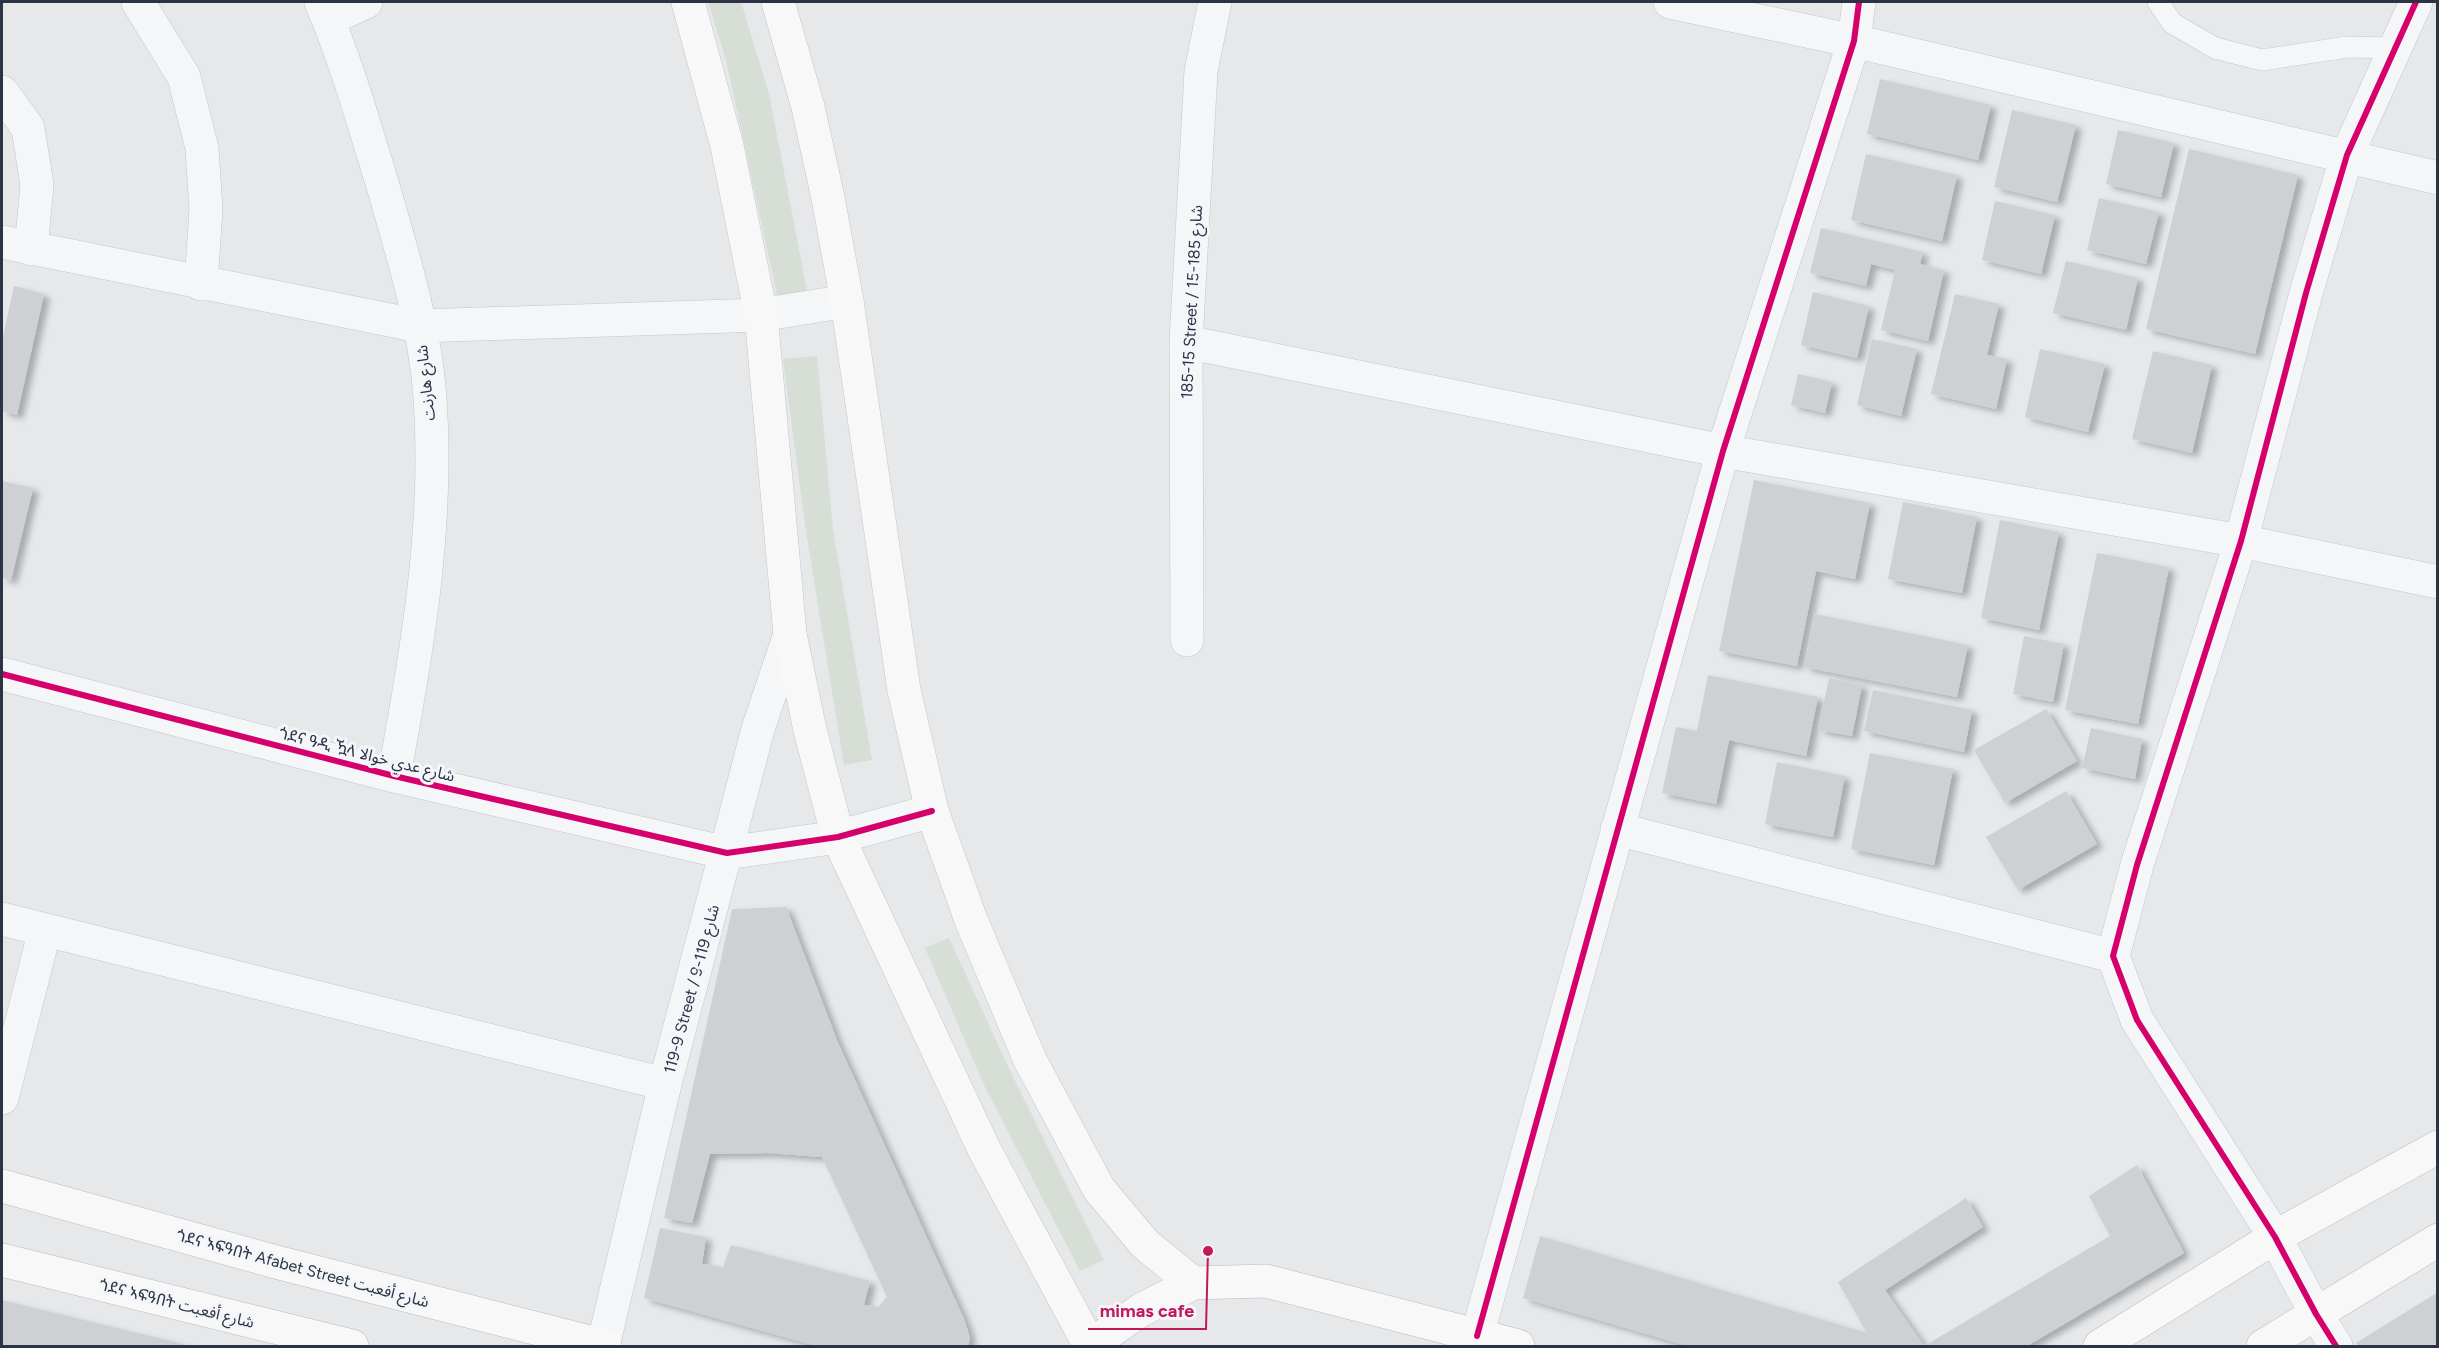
<svg xmlns="http://www.w3.org/2000/svg" width="2439" height="1348" font-family="Figtree,'Noto Sans Arabic','Noto Sans Ethiopic',sans-serif">
<style>
.green{fill:#d6ded6}
.building{fill:#ced0d3;filter:url(#shadow)}
.lines{fill:none;stroke-linecap:round;stroke-linejoin:round}
.lane-casing{stroke:#c4c6c8;stroke-width:22}
.street-casing{stroke:#c4c6c8;stroke-width:34}
.secondary-casing{stroke:#c4c6c8;stroke-width:34}
.highway-casing{stroke:#b8bbbf;stroke-width:34}
.lane{stroke:#f5f6f7;stroke-width:21}
.street{stroke:#f5f6f7;stroke-width:33}
.secondary{stroke:#f8f8f8;stroke-width:33}
.highway{stroke:#f8f8f8;stroke-width:33}
.cycleway-casing{stroke:#f4f6f9;stroke-width:10}
.cycleway{stroke:#d6006c;stroke-width:6}
.labels{text-anchor:middle;stroke-width:6;stroke-linejoin:round;paint-order:stroke}
.street-label{font-size:16px;fill:#2b3445;stroke:#f4f6f9}
.leader{fill:none;stroke:#c2185b;stroke-width:2}
.callout-dot{fill:#c2185b;stroke:#f4f6f9;stroke-width:2}
.callout-label{font-size:18px;text-anchor:middle;font-weight:bold;fill:#c2185b;stroke:#f4f6f9;stroke-width:6;stroke-linejoin:round;paint-order:stroke}
</style>
<defs>
<filter id="shadow"><feDropShadow dx="6" dy="4" stdDeviation="3" flood-color="#0004"/></filter>
</defs>
<rect width="100%" height="100%" fill="#e6e8ea"/>
<path class="green" d="M708,2h33l28,92 39,202 -30,3 -52,-239z
M817,356l16,174 39,230 -28,5 -39,-240 -22,-166z
M949,938l63,137 92,185 -24,11 -96,-186 -59,-137z"/>
<path class="building" d="M1880,79l111,26 -13,55 -111,-26z
M2012,110l64,15 -19,77 -63,-15z
M2118,130l56,13 -13,54 -55,-13z
M2189,149l109,26 -43,179 -109,-25z
M1866,154l91,21 -15,66 -91,-21z
M2099,198l60,14 -13,52 -59,-14z
M1995,201l60,14 -14,59 -59,-14z
M1821,228l102,24 -3,12 24,6 -16,71 -47,-11 14,-60 -24,-6 -5,22 -56,-13z
M2066,261l72,17 -12,52 -73,-17z
M14,286l30,8 -27,121 -15,-4v-70z
M1813,292l56,14 -12,52 -56,-13z
M1955,294l44,10 -12,51 20,4 -11,50 -65,-15z
M1872,339l45,10 -16,67 -44,-11z
M2040,349l65,15 -17,68 -63,-15z
M2153,351l59,14 -20,88 -60,-14z
M1798,374l34,8 -7,31 -34,-8z
M1754,480l116,23 -15,76 -39,-8 -19,95 -78,-15z
M2,481l31,7 -22,92 -9,-2z
M1903,502l74,15 -15,76 -74,-14z
M2000,520l59,12 -20,98 -58,-12z
M2097,553l72,14 -31,157 -73,-14z
M1815,614l153,31 -11,52 -153,-30z
M2024,636l40,8 -11,58 -40,-8z
M1708,675l110,22 -12,59 -77,-16 -13,64 -54,-11 14,-66 21,4z
M1829,678l33,7 -10,51 -34,-6z
M1873,690l99,20 -8,42 -100,-21z
M2046,709l31,52 -72,42 -31,-53z
M2091,728l51,11 -7,40 -53,-11z
M1870,753l83,16 -19,96 -83,-16z
M1777,762l68,14 -12,61 -68,-13z
M2066,791l31,53 -79,46 -32,-53z
M786,907l52,136 126,276 6,19 -2,8h-151l-173,-48 16,-70 46,9 -4,27 21,3 8,-22 139,36 -6,24 14,2 9,-10 -65,-140 -54,-4 -58,1 -18,69 -28,-5 68,-309z
M2137,1165l47,88 -157,93h-339l-165,-48 17,-62 327,97 -29,-51 128,-84 17,29 -98,63 39,56 186,-110 -21,-40z
M2438,1292v54h-79l-3,-3z
M2,1300l189,46h-189z"/>
<g class="lines">
<g class="lane-casing">
<path id="lane" d="M2158,2l14,21 43,25 47,12 85,-13 48,1"/>
</g>
<g class="street-casing">
<path id="street" d="M138,2l46,75 18,71 4,61 -5,75
M321,2c25,59 43,122 62,184 20,69 42,141 47,212 9,127 -13,254 -36,378
M1670,2l184,39 584,137
M329,19l37,-17
M2,92l26,36 9,57 -6,64
M2,242l417,84 342,-11 86,-14
M1186,342l537,109 518,90 197,41
M1187,640l-1,-298 15,-271 14,-69
M2,674l392,102 333,77 111,-16 94,-26
M1617,829l496,127
M2,919l663,165
M2,1098l43,-168
M1477,1336l246,-885 131,-410 5,-39
M603,1346l62,-262 93,-355 32,-95
M2336,1346l-20,-32 -41,-77 -138,-217 -24,-64 24,-91 104,-324 65,-248 41,-138 69,-153"/>
</g>
<g class="secondary-casing">
<path id="secondary" d="M688,2l39,144 34,169 29,319 20,96 28,107 146,312 106,197
M778,2l30,105 20,91 19,103 57,389 28,121 39,109 59,140 69,129 46,55 48,39"/>
</g>
<g class="highway-casing">
<path id="highway" d="M2,1186l274,76 329,84
M2,1260l350,86
M1089,1346l52,-36 52,-27 73,-2 252,65
M2100,1346l175,-109 163,-90
M2263,1346l175,-106"/>
</g>
<use href="#lane" class="lane"/>
<use href="#street" class="street"/>
<use href="#secondary" class="secondary"/>
<use href="#highway" class="highway"/>
<g class="cycleway-casing">
<path id="cycleway" d="M2,674l392,102 333,77 111,-16 94,-26
M1477,1336l246,-885 131,-410 5,-39
M2336,1346l-20,-32 -41,-77 -138,-217 -24,-64 24,-91 104,-324 65,-248 41,-138 69,-153"/>
</g>
<use href="#cycleway" class="cycleway"/>
</g>
<g class="labels">
<g class="street-label">
<text transform="translate(1191 302) rotate(-87)" y="6">185-15 Street / شارع 185-15</text>
<text transform="translate(425 383) rotate(-96)" y="6">شارع هارنت</text>
<text transform="translate(367 754) rotate(14)" y="6">ጎደና ዓዲ ዃላ شارع عدي خوالا</text>
<text transform="translate(691 989) rotate(-75)" y="6">119-9 Street / شارع 119-9</text>
<text transform="translate(303 1268) rotate(15)" y="6">ጎደና ኣፍዓበት Afabet Street شارع أفعبت</text>
<text transform="translate(177 1303) rotate(14)" y="6">ጎደና ኣፍዓበት شارع أفعبت</text>
</g>
</g>
<path class="leader" d="M1208 1251L1206 1329H1088"/>
<circle class="callout-dot" cx="1208" cy="1251" r="6"/>
<g class="callout-label">
<text x="1147" y="1317">mimas cafe</text>
</g>
<rect width="2439" height="1348" fill="none" stroke="#2b3445" stroke-width="6"/>
</svg>
